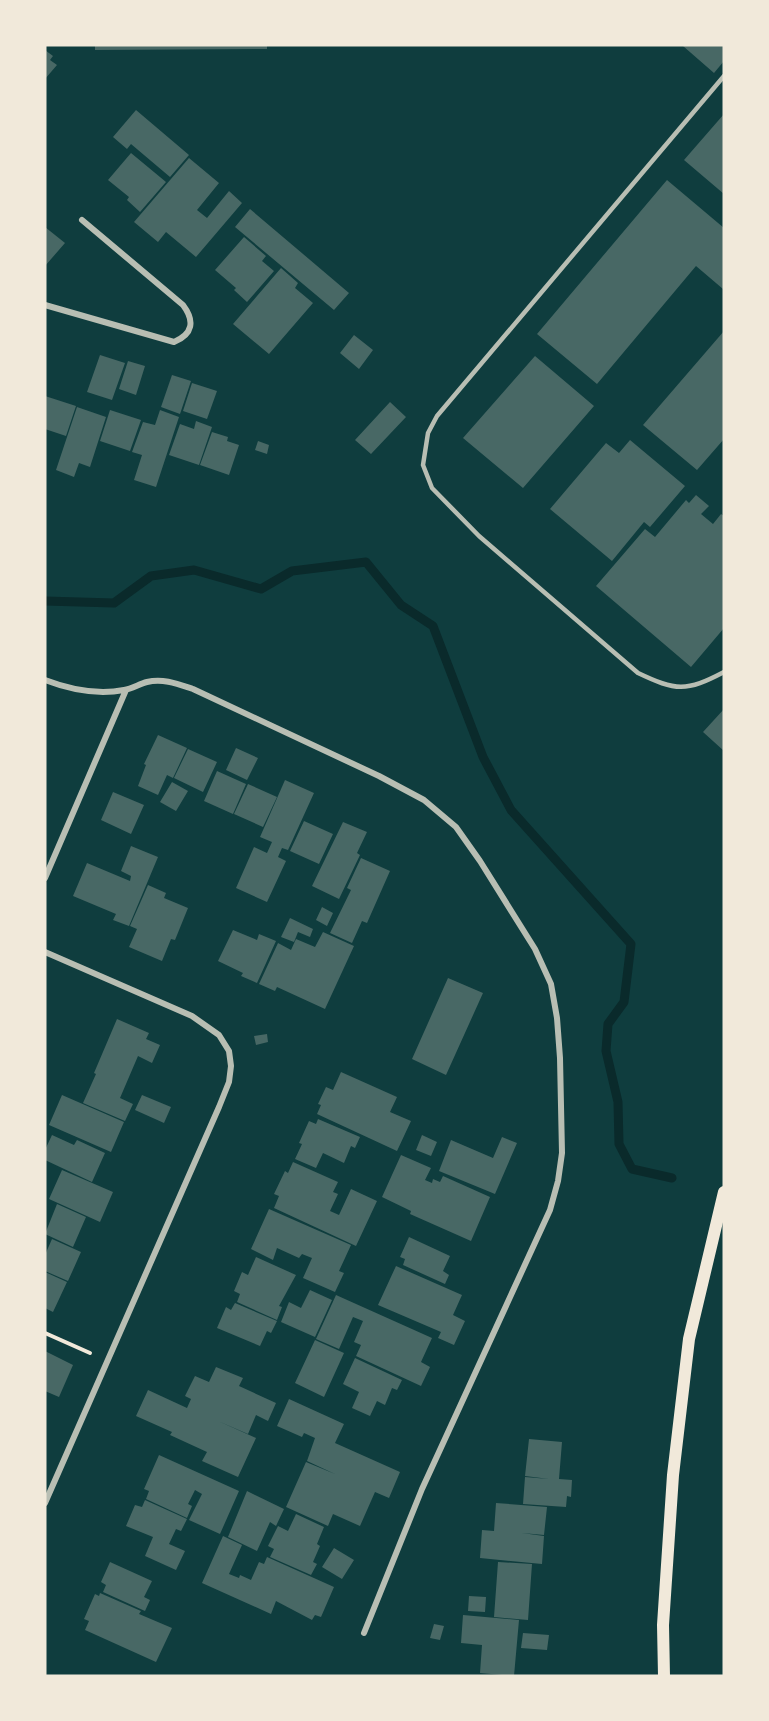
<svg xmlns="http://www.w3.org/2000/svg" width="769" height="1721" font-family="'Noto Sans',sans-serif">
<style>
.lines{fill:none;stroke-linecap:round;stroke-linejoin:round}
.stream{stroke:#0a2a2b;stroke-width:9}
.building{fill:#486865}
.path{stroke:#f1e9da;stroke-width:4}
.service{stroke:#b8beb3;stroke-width:4.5}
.minor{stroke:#b8beb3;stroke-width:6}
.secondary{stroke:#f1e9da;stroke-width:12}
</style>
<rect width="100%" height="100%" fill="#0f3d3e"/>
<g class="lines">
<path class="stream" d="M45,601l69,2 37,-27 43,-6 67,19 31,-18 74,-9 35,43 32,21 50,131 28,53 120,134 -7,58 -16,22 -2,27 12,51 1,42 13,25 40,9"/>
</g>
<path class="building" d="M95,45h172v4l-172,1z
M684,45h40v16l-10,12 -31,-27z
M45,50l8,6 -3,4 7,5 -12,14z
M136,110l53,45 -19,22 -39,-33 -4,5 -14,-12z
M724,114v80l-40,-34z
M131,153l35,29 -26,30 -13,-12 2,-3 -21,-17z
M189,158l30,25 -22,27 10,8 22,-27 13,12 -46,54 -30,-25 -8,10 -24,-20z
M667,180l57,48v60l-1,1 -27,-23 -99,118 -60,-50z
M250,209l99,84 -15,17 -99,-83z
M45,227l20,16 -20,23z
M244,237l22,19 -4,5 12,10 -27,31 -13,-12 2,-2 -21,-18z
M281,268l17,15 -3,5 18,15 -44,51 -36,-30z
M724,331v108l-27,31 -54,-45z
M354,335l19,15 -14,19 -19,-16z
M100,355l25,8 -13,37 -25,-8z
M535,356l59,50 -71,82 -60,-50z
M128,361l17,5 -9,29 -17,-6z
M172,375l19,6 -11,33 -19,-7z
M192,383l25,8 -10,28 -24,-8z
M45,396l31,10 -10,30 -21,-7z
M390,402l16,15 -35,37 -16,-14z
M77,407l29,10 -16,50 -11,-4 -5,14 -18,-7z
M110,410l31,10 -11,31 -30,-10z
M160,410l19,7 -23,70 -22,-7 8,-25 -10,-3 11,-30 12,3z
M196,421l16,6 -13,38 -30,-10 11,-31 14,5z
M212,432l16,5 -1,4 12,4 -10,30 -29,-10z
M630,440l55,46 -35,41 -6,-5 -32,39 -62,-52 56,-66 13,10z
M258,441l11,4 -2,9 -12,-4z
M696,495l13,11 -8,8 12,10 8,-10 3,2v112l-33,39 -95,-81 49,-57 10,8 31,-37 3,3z
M724,709v42l-21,-19z
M158,735l29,13 -14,30 -6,-3 -9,20 -20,-9 8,-21 -2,-1z
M236,748l22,10 -11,22 -21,-10z
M188,749l29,13 -14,30 -29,-14z
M217,771l29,13 -13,30 -29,-13z
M285,780l29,13 -26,57 -6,-2 -4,9 8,4 -19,41 -31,-14 18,-41 13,6 5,-11 -12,-5z
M172,782l16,9 -12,20 -16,-9z
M248,784l29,13 -14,30 -29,-13z
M113,792l31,13 -13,29 -30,-14z
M304,821l29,13 -14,30 -29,-13z
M343,822l24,10 -10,21 3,2 -21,44 -27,-13z
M131,846l27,11 -29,69 -16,-6 3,-6 -43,-18 14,-33 43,18 1,-5 -10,-5z
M361,858l29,13 -23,52 -5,-2 -10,22 -22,-10 21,-43 -4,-2z
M148,885l18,8 -2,5 24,10 -13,32 -4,-1 -9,22 -33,-14 8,-18 -7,-3z
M322,907l11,6 -6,13 -11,-6z
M290,918l23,11 -3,8 -12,-5 -4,10 -13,-5z
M233,930l24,10 2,-6 17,7 -19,42 -16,-7 2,-3 -25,-12z
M323,932l31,14 -29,63 -48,-22 -2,4 -16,-7 19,-41 13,7 5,-11 19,8z
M448,978l35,15 -37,82 -34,-16z
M117,1019l32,14 -3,6 14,6 -8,18 -14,-7 -18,42 13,6 -8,17 -42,-18 13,-29 -2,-1z
M267,1034l1,8 -12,3 -2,-9z
M341,1072l56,25 -7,15 21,9 -14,30 -80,-37 4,-9 -3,-1 8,-17 7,3z
M62,1095l62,27 -13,30 -62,-27z
M142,1095l29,12 -7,16 -29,-13z
M318,1119l42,18 -5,11 -4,-2 -7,17 -21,-10 -7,15 -21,-9 7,-15 -3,-1 10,-22 7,3z
M52,1135l22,10 3,-5 28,13 -13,29 -47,-22v-10z
M422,1135l15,7 -6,14 -15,-6z
M502,1137l15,6 -22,51 -56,-23 12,-31 42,18z
M401,1155l30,13 -6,12 7,3 1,-4 7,3 3,-6 47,21 -19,44 -61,-27 1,-3 -29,-14z
M293,1162l45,20 -5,10 5,2 -8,17 9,4 12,-26 26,12 -21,45 -82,-38 5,-12 -5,-2 11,-23 3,2z
M62,1170l51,22 -13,30 -51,-23z
M57,1204l29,13 -13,30 -28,-13z
M269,1209l82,36 -12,26 5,2 -9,19 -32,-14 9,-20 -10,-4 -3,4 -22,-10 -4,12 -22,-11z
M409,1237l41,19 -7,15 6,4 -4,9 -42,-19 2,-6 -5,-2z
M52,1239l29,13 -13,29 -23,-10v-16z
M256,1257l40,18 -17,31 3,1 -5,13 -40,-18 3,-8 -6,-3 8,-19 6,3z
M396,1266l66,29 -9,20 12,6 -11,24 -16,-7 3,-6 -63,-27z
M45,1272l22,10 -14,30 -8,-4z
M310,1290l22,10 -17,37 -34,-15 8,-20 12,6z
M336,1295l96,43 -11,24 9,5 -9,19 -65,-30 5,-11 -7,-3 9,-21 -10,-4 -14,32 -23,-10z
M235,1303l42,18 -6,12 -4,-2 -7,15 -43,-18 9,-21 5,3z
M315,1340l29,13 -20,44 -29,-14z
M45,1351l28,14 -14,32 -14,-6z
M355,1358l47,22 -5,10 -5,-2 -7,17 -8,-4 -7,15 -18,-8 7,-16 -16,-8z
M216,1367l27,11 -4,8 37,17 -8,18 -12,-6 -8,19 -30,-13 38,17 -18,39 -36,-16 5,-9 -37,-17 2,-3 -36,-16 12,-26 39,18 4,-9 -6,-3 10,-20 14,6z
M289,1399l55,25 -9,19 65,29 -11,26 -14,-6 -15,34 -27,-12 -5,12 -42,-19 20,-45 29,12 -28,-13 8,-23 -11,-5 -2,4 -25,-11z
M529,1439l33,3 -3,37 13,1 -1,17 -4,-1 -1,11 -43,-3 2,-27 24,2 -24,-3z
M159,1455l80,36 -19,43 -31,-14 13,-26 -7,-4 -7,14 4,2 -5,12 -41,-19 3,-8 -5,-2z
M247,1491l37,18 -8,17 -6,-4 -13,29 -29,-14z
M145,1500l42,19 -6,12 -5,-2 -7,15 16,7 -9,19 -31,-14 8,-19 -27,-11 9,-21 7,2z
M496,1503l51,4 -3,28 -22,-2 22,3 -2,28 -62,-6 2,-28 12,1z
M296,1514l28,13 -7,17 3,2 -7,16 4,2 -6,11 -41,-18 4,-8 -6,-3 10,-20 10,5z
M223,1536l19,9 -13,29 10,4 1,-3 11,5 8,-18 5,2 3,-7 67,30 -13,30 -6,-2 -3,5 -36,-19 -5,13 -69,-31z
M334,1548l20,12 -12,19 -20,-12z
M110,1562l42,19 -8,16 6,3 -5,11 -42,-19 3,-7 -5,-3z
M498,1562l34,2 -4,56 -34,-3z
M100,1593l41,18 -2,3 33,14 -16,34 -71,-32 4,-9 -5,-2 11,-25 4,2z
M469,1596l17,1 -1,15 -17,-1z
M463,1615l56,5 -5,56 -34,-3 2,-28 -21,-2z
M434,1624l10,2 -4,14 -10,-2z
M523,1633l26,2 -2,15 -26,-2z"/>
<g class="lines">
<path class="path" d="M45,1333l45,20"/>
<path class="service" d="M724,76l-287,340 -9,17 -5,32 9,23 47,48 159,137c38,18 48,19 86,-1"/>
<path class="minor" d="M45,305l129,37c19,-8 21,-21 9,-37l-101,-85
M45,680c26,10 52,15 79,10 8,-1 15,-6 23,-8 16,-4 31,2 46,7l186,87 45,24 32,27 24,34 55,88 16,35 6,34 3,40 2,95 -4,28 -8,29 -128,279 -58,144
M45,878l81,-188
M45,952l147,64 27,19 10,16 2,15 -2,16 -10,25 -174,396"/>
<path class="secondary" d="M664,1676l-1,-51 10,-150 16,-136 35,-147"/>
</g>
<rect width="769" height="1721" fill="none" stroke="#f1e9da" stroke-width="93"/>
</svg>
